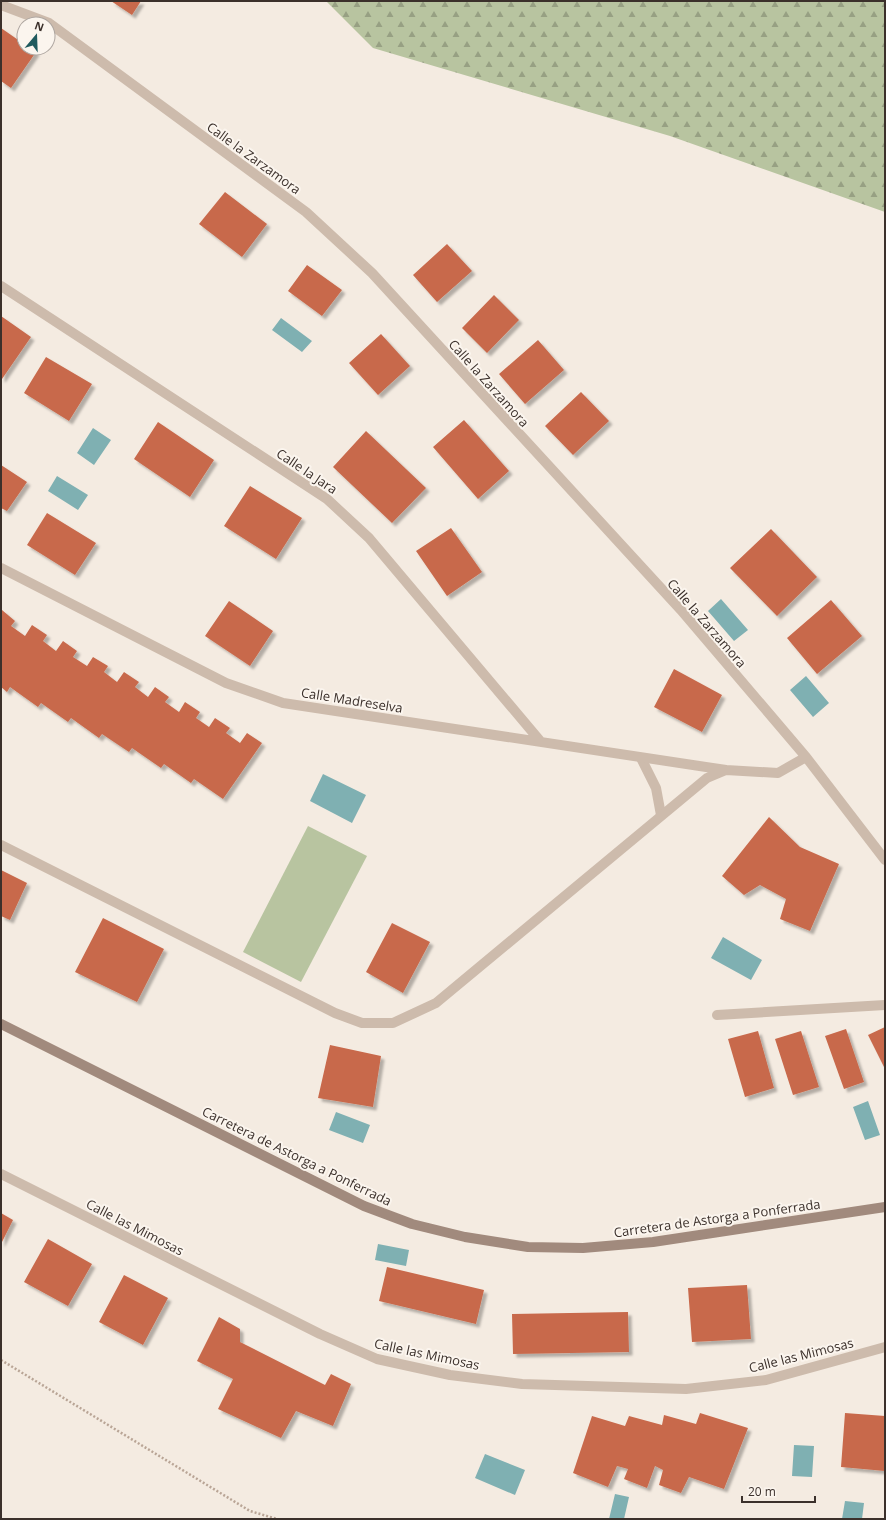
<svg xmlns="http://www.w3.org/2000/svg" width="886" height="1520" font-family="'Open Sans',sans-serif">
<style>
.grass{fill:#b8c4a0}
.forest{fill:url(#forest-firs)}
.water{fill:#7fb0b2}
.building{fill:#c8694b;filter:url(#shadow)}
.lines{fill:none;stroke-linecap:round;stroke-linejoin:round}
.path{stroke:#b9a596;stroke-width:2.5;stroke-dasharray:2 2;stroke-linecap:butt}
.lane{stroke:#cdbbac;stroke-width:10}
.street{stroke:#cdbbac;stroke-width:10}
.secondary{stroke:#a18a7d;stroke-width:10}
.labels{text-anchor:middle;stroke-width:4;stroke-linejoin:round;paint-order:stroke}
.street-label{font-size:13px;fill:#3b302b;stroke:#fbf5ee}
</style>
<defs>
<pattern id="forest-firs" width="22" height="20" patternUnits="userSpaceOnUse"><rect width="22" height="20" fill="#b8c4a0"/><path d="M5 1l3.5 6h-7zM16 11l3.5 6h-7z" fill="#97a083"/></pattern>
<filter id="shadow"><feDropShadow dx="3.5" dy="3.5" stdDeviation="1" flood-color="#0004"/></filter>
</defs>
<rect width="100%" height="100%" fill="#f4ebe1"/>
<path class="grass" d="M308,826l59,30 -66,126 -58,-30z"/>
<path class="forest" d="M326,1h559v211l-215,-76 -297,-88z"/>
<path class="water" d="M281,318l31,23 -10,11 -30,-22z
M93,428l18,12 -17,25 -17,-12z
M57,476l31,19 -10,15 -30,-19z
M721,599l27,31 -14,11 -26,-30z
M806,676l23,27 -16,14 -23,-27z
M323,774l43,21 -14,28 -42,-22z
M723,937l39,23 -11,20 -40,-22z
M868,1101l12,34 -15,5 -12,-33z
M336,1112l34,13 -7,18 -34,-13z
M378,1244l31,6 -3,16 -31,-6z
M794,1445l20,1 -2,31 -20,-1z
M485,1454l40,16 -10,25 -40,-17z
M615,1494l14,3 -5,22h-15z
M845,1501l19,2 -2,16h-20z"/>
<path class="building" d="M111,1h30l-9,14z
M1,28l23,16v4h6l6,4 -25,36 -10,-7z
M225,192l42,32 -25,33 -43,-33z
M447,244l25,27 -35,31 -24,-27z
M307,265l35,25 -20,26 -34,-25z
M494,295l25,25 -32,33 -25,-25z
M1,316l30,21 -29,42 -1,-1z
M381,334l29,32 -32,29 -29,-32z
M538,340l26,30 -39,34 -26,-30z
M46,357l46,27 -23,37 -45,-28z
M581,392l28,29 -36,34 -28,-29z
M464,420l45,51 -31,28 -45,-52z
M158,422l56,38 -24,37 -56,-38z
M366,431l60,57 -34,35 -59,-56z
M1,465l26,17 -20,29 -6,-3z
M250,486l52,32 -26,41 -52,-33z
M47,513l49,30 -21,32 -48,-30z
M451,528l31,44 -35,24 -31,-45z
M771,529l46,48 -40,39 -47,-48z
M831,600l31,36 -45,38 -30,-36z
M229,601l44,30 -23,35 -45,-30z
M2,610l13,11 -4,5 14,10 7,-11 15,10 -4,6 13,10 7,-10 14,10 -4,6 14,9 6,-9 15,9 -4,6 13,10 7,-10 15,10 -4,5 13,10 7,-10 14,10 -4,5 14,10 6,-10 15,10 -4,6 13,9 6,-9 15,10 -4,5 14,10 7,-10 15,10 -39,56 -29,-20 -3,4 -27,-19 -3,4 -29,-20 -3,4 -27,-18 -3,4 -28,-20 -3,4 -27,-19 -3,4 -28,-20 -3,5 -6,-5z
M674,669l48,26 -20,37 -48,-25z
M769,817l31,30 39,17 -29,67 -30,-12 6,-20 -26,-14 -16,10 -22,-19z
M1,870l26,13 -17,37 -9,-4z
M103,918l61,31 -27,53 -62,-30z
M392,923l38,19 -27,51 -37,-21z
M885,1027v42l-17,-34z
M846,1029l18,53 -20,7 -19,-53z
M758,1031l16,57 -29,9 -17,-58z
M801,1031l18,56 -26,8 -18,-56z
M330,1045l51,11 -8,51 -55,-9z
M1,1213l12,7 -12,24z
M48,1239l44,25 -24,42 -44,-24z
M387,1267l97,23 -8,34 -97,-23z
M124,1275l44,23 -25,47 -44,-23z
M747,1285l4,54 -59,3 -4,-54z
M628,1312l1,40 -116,2 -1,-40z
M219,1317l21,12v13l85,43 6,-11 20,10 -18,42 -37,-15 -15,27 -63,-29 15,-30 -36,-18z
M700,1413l48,15 -24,61 -35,-12 -8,16 -22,-8 4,-15 -8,-4 -8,22 -23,-9 4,-10 -11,-3 -9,21 -35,-14 19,-57 33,10 4,-10 33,9 2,-10 32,9z
M845,1413l40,3v55l-44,-4z"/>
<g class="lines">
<path class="path" d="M1,1360l249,151 27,8"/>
<path class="lane" d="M641,758l15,30 5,27
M717,1015l168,-10"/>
<path class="street" d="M1,5l48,18 257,189 66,61 309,337 125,147 79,103
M1,286l326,213 42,39 172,204
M1,568l225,115 57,20 443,67
M1,845l334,168 27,10h31l43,-20 271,-225 19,-8 52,3 28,-16
M1,1174l319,160 57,25 73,16 72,9 164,5 80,-9 119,-33"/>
<path class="secondary" d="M1,1024l363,182 48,18 53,13 63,10 55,1 70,-6 232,-35"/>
</g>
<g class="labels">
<g class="street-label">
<text transform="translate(254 158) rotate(36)" y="5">Calle la Zarzamora</text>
<text transform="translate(489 383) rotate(48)" y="5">Calle la Zarzamora</text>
<text transform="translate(307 471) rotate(34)" y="5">Calle la Jara</text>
<text transform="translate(707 623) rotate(49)" y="5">Calle la Zarzamora</text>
<text transform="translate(352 700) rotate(9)" y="5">Calle Madreselva</text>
<text transform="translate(297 1156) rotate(26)" y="5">Carretera de Astorga a Ponferrada</text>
<text transform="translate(717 1218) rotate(-8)" y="5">Carretera de Astorga a Ponferrada</text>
<text transform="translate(135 1227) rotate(27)" y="5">Calle las Mimosas</text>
<text transform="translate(427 1354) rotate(12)" y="5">Calle las Mimosas</text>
<text transform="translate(801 1355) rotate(-14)" y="5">Calle las Mimosas</text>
</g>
</g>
<rect width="886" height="1520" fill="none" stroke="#3b302b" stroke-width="4"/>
<g transform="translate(36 36) rotate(19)"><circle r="19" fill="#fbf5ee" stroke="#aea6a0"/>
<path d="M0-3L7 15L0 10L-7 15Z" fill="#1f5a5e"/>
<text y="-6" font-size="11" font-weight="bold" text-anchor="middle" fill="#3b302b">N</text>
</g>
<path d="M742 1496v6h73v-6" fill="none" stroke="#3b302b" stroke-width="2"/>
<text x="748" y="1496" font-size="12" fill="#3b302b" stroke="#fbf5ee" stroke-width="3" paint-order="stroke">20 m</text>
</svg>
